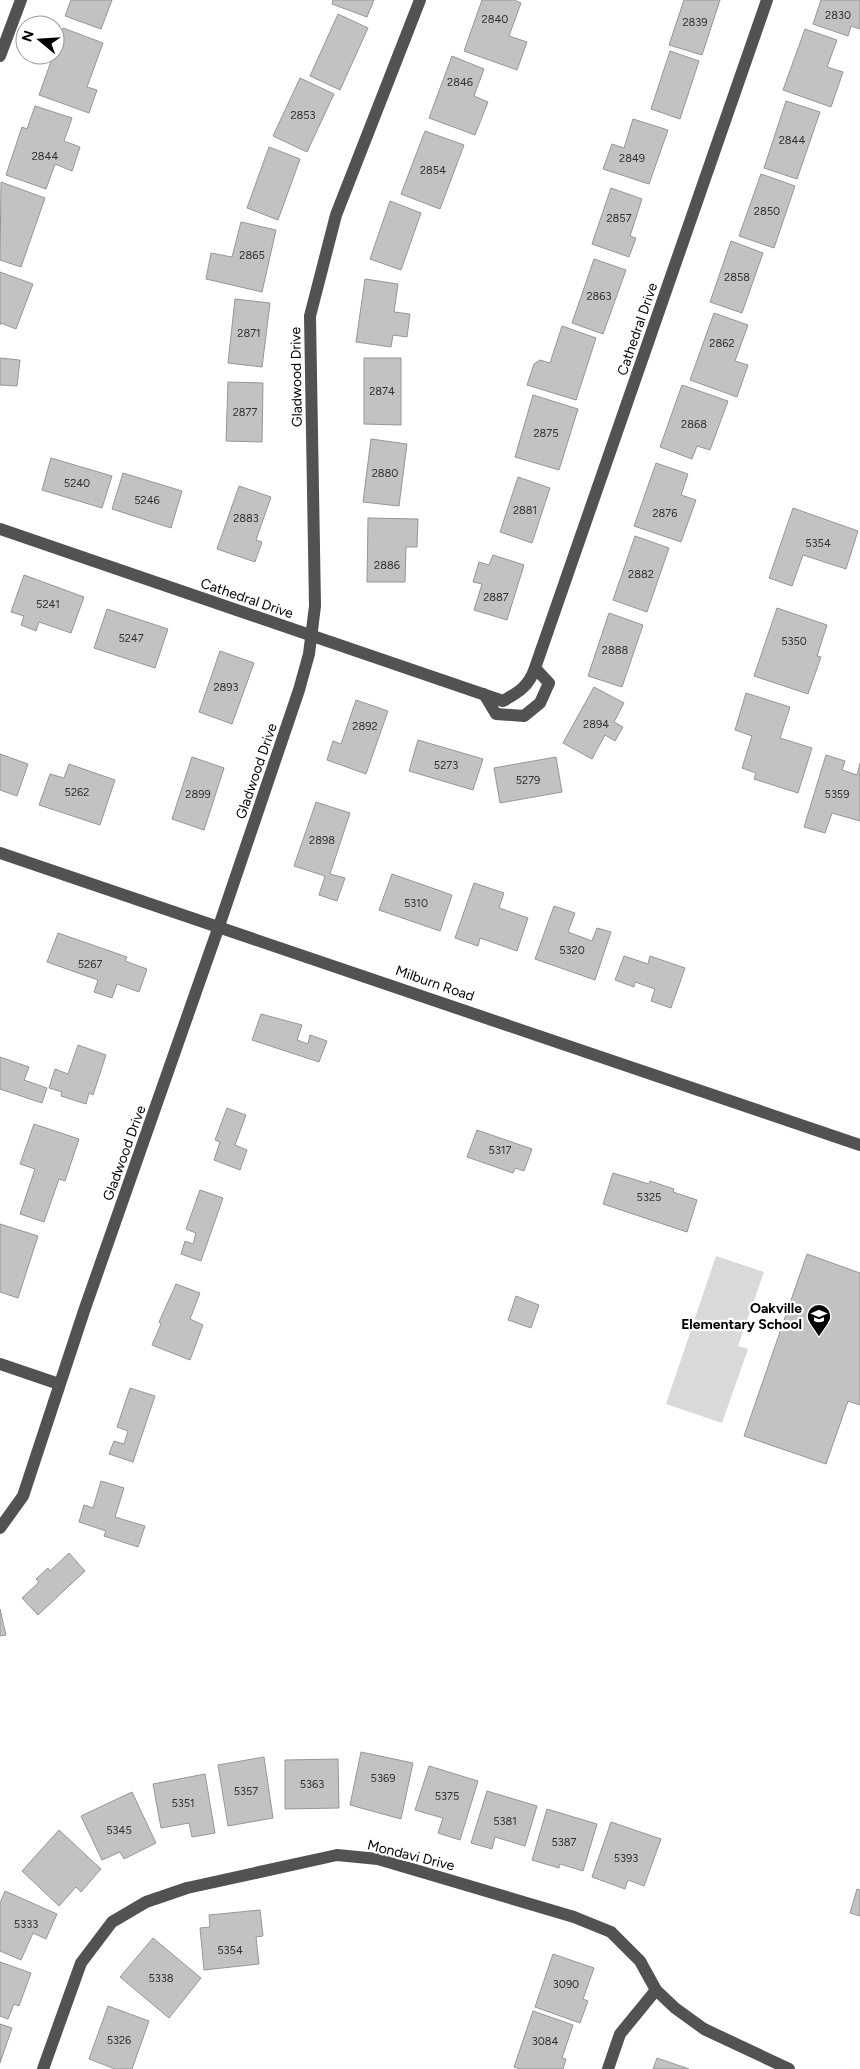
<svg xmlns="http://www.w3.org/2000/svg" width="860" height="2069" font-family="Figtree,sans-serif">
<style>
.green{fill:#d9d9d9}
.building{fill:#c2c2c2;stroke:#969696}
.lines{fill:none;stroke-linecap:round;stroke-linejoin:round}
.minor{stroke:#525252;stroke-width:12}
.labels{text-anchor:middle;stroke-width:4.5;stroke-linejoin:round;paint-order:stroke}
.number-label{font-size:11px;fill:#303030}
.street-label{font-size:14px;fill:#000;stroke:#fff}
.poi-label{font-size:14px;font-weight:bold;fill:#000;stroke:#fff;text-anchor:end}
</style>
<rect width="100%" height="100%" fill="#fff"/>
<path class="green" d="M716,1256l48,16 -26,74 10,3 -26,74 -56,-19z"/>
<path class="building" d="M71,0h41l-11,29 -36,-13z
M333,0h41l-7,17 -35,-13z
M482,0h32l7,3 -12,33 18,6 -10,28 -53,-19z
M684,0h36l-18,55 -33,-10z
M821,0h39v29l-9,-3 -3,10 -35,-12z
M338,14l30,14 -28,62 -30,-14z
M63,28l40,15 -16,44 10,3 -8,23 -50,-18z
M805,29l32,11 -10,27 16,5 -12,35 -48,-17z
M670,51l29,10 -19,58 -29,-10z
M452,56l32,13 -10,27 14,6 -13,33 -46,-17z
M300,78l34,16 -27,58 -34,-16z
M786,101l34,11 -23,67 -33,-11z
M35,106l37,12 -8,23 16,6 -8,24 -17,-7 -9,25 -40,-14 16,-48 5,2z
M633,119l35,11 -19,54 -46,-15 9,-25 12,4z
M425,131l39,14 -24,64 -39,-15z
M269,147l31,12 -22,61 -31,-12z
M761,174l34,12 -21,62 -35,-12z
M1,182l44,16 -24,69 -21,-7z
M611,188l31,11 -12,37 6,2 -7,19 -37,-13z
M390,201l31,12 -20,57 -31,-11z
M241,222l35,8 -14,62 -56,-13 5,-26 21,4z
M731,241l32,12 -21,60 -32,-11z
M594,259l32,11 -23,64 -31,-11z
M0,272l33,12 -17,45 -15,-6 -1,2z
M365,279l33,5 -4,28 16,2 -3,23 -14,-2 -2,12 -35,-5z
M235,299l35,4 -8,64 -34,-4z
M714,313l34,12 -13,36 13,4 -11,32 -47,-17z
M562,326l34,12 -20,62 -49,-15 7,-21 6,-4 10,3z
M0,358l20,2 -3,26 -17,-1z
M364,358h37v67l-37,-1z
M228,382l35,1 -1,59 -36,-1z
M682,385l46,16 -18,49 -13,-4 -5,13 -32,-12z
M533,395l45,14 -19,61 -44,-13z
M371,439l36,5 -8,62 -36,-4z
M51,458l61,18 -10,32 -60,-18z
M656,463l32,11 -7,21 15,5 -15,42 -47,-16z
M123,473l59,18 -11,37 -59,-19z
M518,477l32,11 -18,55 -32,-11z
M239,486l32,11 -15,43 6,2 -7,20 -38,-13z
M793,508l65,23 -12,38 -43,-14 -11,31 -23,-8z
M368,518l50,1 -1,28h-11l-1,35h-38z
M635,536l34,12 -22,64 -34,-12z
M493,555l31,10 -17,55 -33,-10 8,-26 -9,-2 6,-20 10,3z
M24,575l60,22 -13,36 -32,-11 -3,9 -15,-6 3,-9 -13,-4z
M777,608l50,17 -10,31 4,1 -13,37 -54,-18z
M107,609l61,20 -13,39 -61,-20z
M609,613l34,12 -21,62 -34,-11z
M220,651l34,12 -22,61 -33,-12z
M594,687l30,16 -10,19 9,5 -8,14 -10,-6 -13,24 -29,-16z
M746,693l44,14 -10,31 32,10 -14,45 -44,-14 2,-6 -14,-5 10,-32 -17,-6z
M356,700l32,11 -22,63 -39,-14 6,-19 8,3z
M418,740l65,19 -10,31 -64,-19z
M0,754l28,10 -11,32 -17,-6z
M826,755l19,6 -3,9 15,5 3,-12v58l-28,-8 -7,20 -21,-6z
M192,757l32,11 -20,62 -32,-11z
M556,757l6,35 -62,11 -6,-35z
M69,764l46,16 -15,45 -61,-20 11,-31 14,4z
M316,802l34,11 -20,61 15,4 -8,23 -18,-6 6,-19 -31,-10z
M392,874l60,21 -12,36 -61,-21z
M474,883l30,10 -5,15 29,10 -11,33 -37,-13 -2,8 -23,-8z
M554,906l21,7 -7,19 24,9 5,-13 14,4 -16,48 -60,-21z
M58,933l69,24 -2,4 22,8 -8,23 -22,-8 -5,14 -18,-6 4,-12 -51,-18z
M624,956l24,8 2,-8 35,12 -14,40 -20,-7 4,-12 -20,-7 -1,5 -19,-7z
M261,1014l41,11 -5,15 11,4 2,-9 17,6 -8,21 -67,-22z
M78,1045l28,10 -13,40 -4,-2 -3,11 -25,-8 1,-4 -13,-4 6,-19 13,5z
M0,1057l29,10 -5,13 23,8 -5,15 -42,-14z
M227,1108l19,7 -11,30 12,5 -7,20 -26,-10 6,-18 -5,-2z
M34,1124l45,15 -14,42 -6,-2 -15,43 -24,-8 15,-45 -15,-5z
M477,1130l55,19 -8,22 -9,-3 -2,5 -46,-16z
M613,1173l36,11 1,-3 24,8 -1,3 24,8 -10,32 -84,-28z
M200,1190l23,8 -22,63 -20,-7 4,-13 8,3 3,-11 -10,-4z
M0,1224l38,12 -20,62 -18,-6z
M807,1254l53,19v132l-12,-4 -22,63 -82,-28z
M176,1284l24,9 -10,26 13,6 -13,35 -38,-15 9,-21 -2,-2z
M516,1296l23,9 -8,23 -23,-8z
M130,1388l25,8 -22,66 -24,-8 5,-13 10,3 4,-13 -11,-4z
M101,1481l23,7 -9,29 30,9 -7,21 -34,-11 2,-5 -27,-9 5,-17 9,3z
M69,1553l16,18 -47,44 -16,-17 17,-16 -3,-3 12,-11 2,3z
M0,1609l6,26 -6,1z
M361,1752l52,11 -12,56 -51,-14z
M264,1757l9,61 -45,8 -10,-61z
M338,1759l1,49 -54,1v-49z
M429,1766l49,15 -18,59 -22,-7 5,-15 -28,-8z
M205,1774l10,59 -23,4 -3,-14 -28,5 -8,-44z
M487,1791l50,15 -12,40 -30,-9 -3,12 -21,-6z
M132,1792l24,51 -32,16 -4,-7 -18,8 -21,-44z
M547,1809l50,15 -14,47 -23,-7 -1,4 -27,-8z
M611,1822l50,17 -17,47 -16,-6 -3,9 -33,-12z
M59,1830l42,39 -20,23 -5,-5 -17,19 -37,-35z
M857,1889l3,1v26l-10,-3z
M5,1891l52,23 -11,25 -13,-6 -12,27 -21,-9v-48z
M260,1910l3,26 -7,1 3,27 -55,6 -4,-42 10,-1 -1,-12z
M153,1938l48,40 -32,40 -49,-41z
M553,1954l41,14 -11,31 5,2 -8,22 -45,-16z
M0,1962l31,11 -12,33 -5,-2 -6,15 -8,-3z
M108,2006l41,15 -17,48h-17l-26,-10z
M533,2011l40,14 -11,33 4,1 -3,10h-43l-6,-2z
M0,2024l12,4 -12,35z
M657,2058l32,11h-36z"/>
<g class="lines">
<path class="minor" d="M0,56l21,-56
M0,529l503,172c16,-9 26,-15 32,-33l232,-668
M484,694l12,20 28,2 16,-13 9,-20 -14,-15
M0,853l860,292
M0,1364l59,20
M0,1528l23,-32 61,-185 135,-385 80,-236 10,-36 6,-48 -5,-290 26,-101 84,-215
M43,2069l38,-106 31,-41 34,-20 41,-14 150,-33 41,4 196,58 37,15 29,29 16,29 19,18 29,21 85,40
M608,2069l12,-35 36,-44"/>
</g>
<defs>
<g id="school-pin" transform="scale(1.25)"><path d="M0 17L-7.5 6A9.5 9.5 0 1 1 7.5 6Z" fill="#000" stroke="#fff"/><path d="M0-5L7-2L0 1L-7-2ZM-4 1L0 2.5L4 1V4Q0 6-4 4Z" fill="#fff"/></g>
</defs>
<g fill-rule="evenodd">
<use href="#school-pin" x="819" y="1316"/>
</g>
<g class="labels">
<g class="number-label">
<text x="838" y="19">2830</text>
<text x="495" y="23">2840</text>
<text x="695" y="26">2839</text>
<text x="460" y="86">2846</text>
<text x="303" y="119">2853</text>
<text x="792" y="144">2844</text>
<text x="45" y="160">2844</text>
<text x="632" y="162">2849</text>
<text x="433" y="174">2854</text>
<text x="767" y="215">2850</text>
<text x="619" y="222">2857</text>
<text x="252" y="259">2865</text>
<text x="737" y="281">2858</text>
<text x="599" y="300">2863</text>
<text x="249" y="337">2871</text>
<text x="722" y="347">2862</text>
<text x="382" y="395">2874</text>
<text x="245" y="416">2877</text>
<text x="694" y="428">2868</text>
<text x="546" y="437">2875</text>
<text x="385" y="477">2880</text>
<text x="77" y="487">5240</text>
<text x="147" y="504">5246</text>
<text x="525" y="514">2881</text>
<text x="665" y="517">2876</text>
<text x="246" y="522">2883</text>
<text x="818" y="547">5354</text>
<text x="387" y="569">2886</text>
<text x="641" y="578">2882</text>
<text x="496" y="601">2887</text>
<text x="48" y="608">5241</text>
<text x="131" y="642">5247</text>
<text x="794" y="645">5350</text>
<text x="615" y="654">2888</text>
<text x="226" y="691">2893</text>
<text x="596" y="728">2894</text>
<text x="365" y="730">2892</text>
<text x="446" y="769">5273</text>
<text x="528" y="784">5279</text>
<text x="77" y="796">5262</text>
<text x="198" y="798">2899</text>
<text x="837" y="798">5359</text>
<text x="322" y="844">2898</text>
<text x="416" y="907">5310</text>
<text x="572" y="954">5320</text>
<text x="90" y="968">5267</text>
<text x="500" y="1154">5317</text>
<text x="649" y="1201">5325</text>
<text x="383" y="1782">5369</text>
<text x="312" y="1788">5363</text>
<text x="246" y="1795">5357</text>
<text x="447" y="1800">5375</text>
<text x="183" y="1807">5351</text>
<text x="505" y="1825">5381</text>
<text x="119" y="1834">5345</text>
<text x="564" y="1846">5387</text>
<text x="626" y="1862">5393</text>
<text x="26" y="1928">5333</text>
<text x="230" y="1954">5354</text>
<text x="161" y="1982">5338</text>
<text x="566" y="1988">3090</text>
<text x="119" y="2044">5326</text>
<text x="545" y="2045">3084</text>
</g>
<g class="street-label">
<text transform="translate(637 329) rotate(-71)" y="5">Cathedral Drive</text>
<text transform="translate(296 377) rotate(-91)" y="5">Gladwood Drive</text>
<text transform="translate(247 598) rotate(19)" y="5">Cathedral Drive</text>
<text transform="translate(256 771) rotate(-71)" y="5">Gladwood Drive</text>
<text transform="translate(435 983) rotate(19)" y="5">Milburn Road</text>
<text transform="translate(124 1153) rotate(-70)" y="5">Gladwood Drive</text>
<text transform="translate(411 1855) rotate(14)" y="5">Mondavi Drive</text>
</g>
<g class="poi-label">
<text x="802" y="1313">Oakville<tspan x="802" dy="16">Elementary School</tspan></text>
</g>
</g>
<g transform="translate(40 40) rotate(288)"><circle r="24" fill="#ffffff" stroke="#999999"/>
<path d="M0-4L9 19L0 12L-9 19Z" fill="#000000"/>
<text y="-8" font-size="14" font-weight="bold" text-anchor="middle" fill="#000000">N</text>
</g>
</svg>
